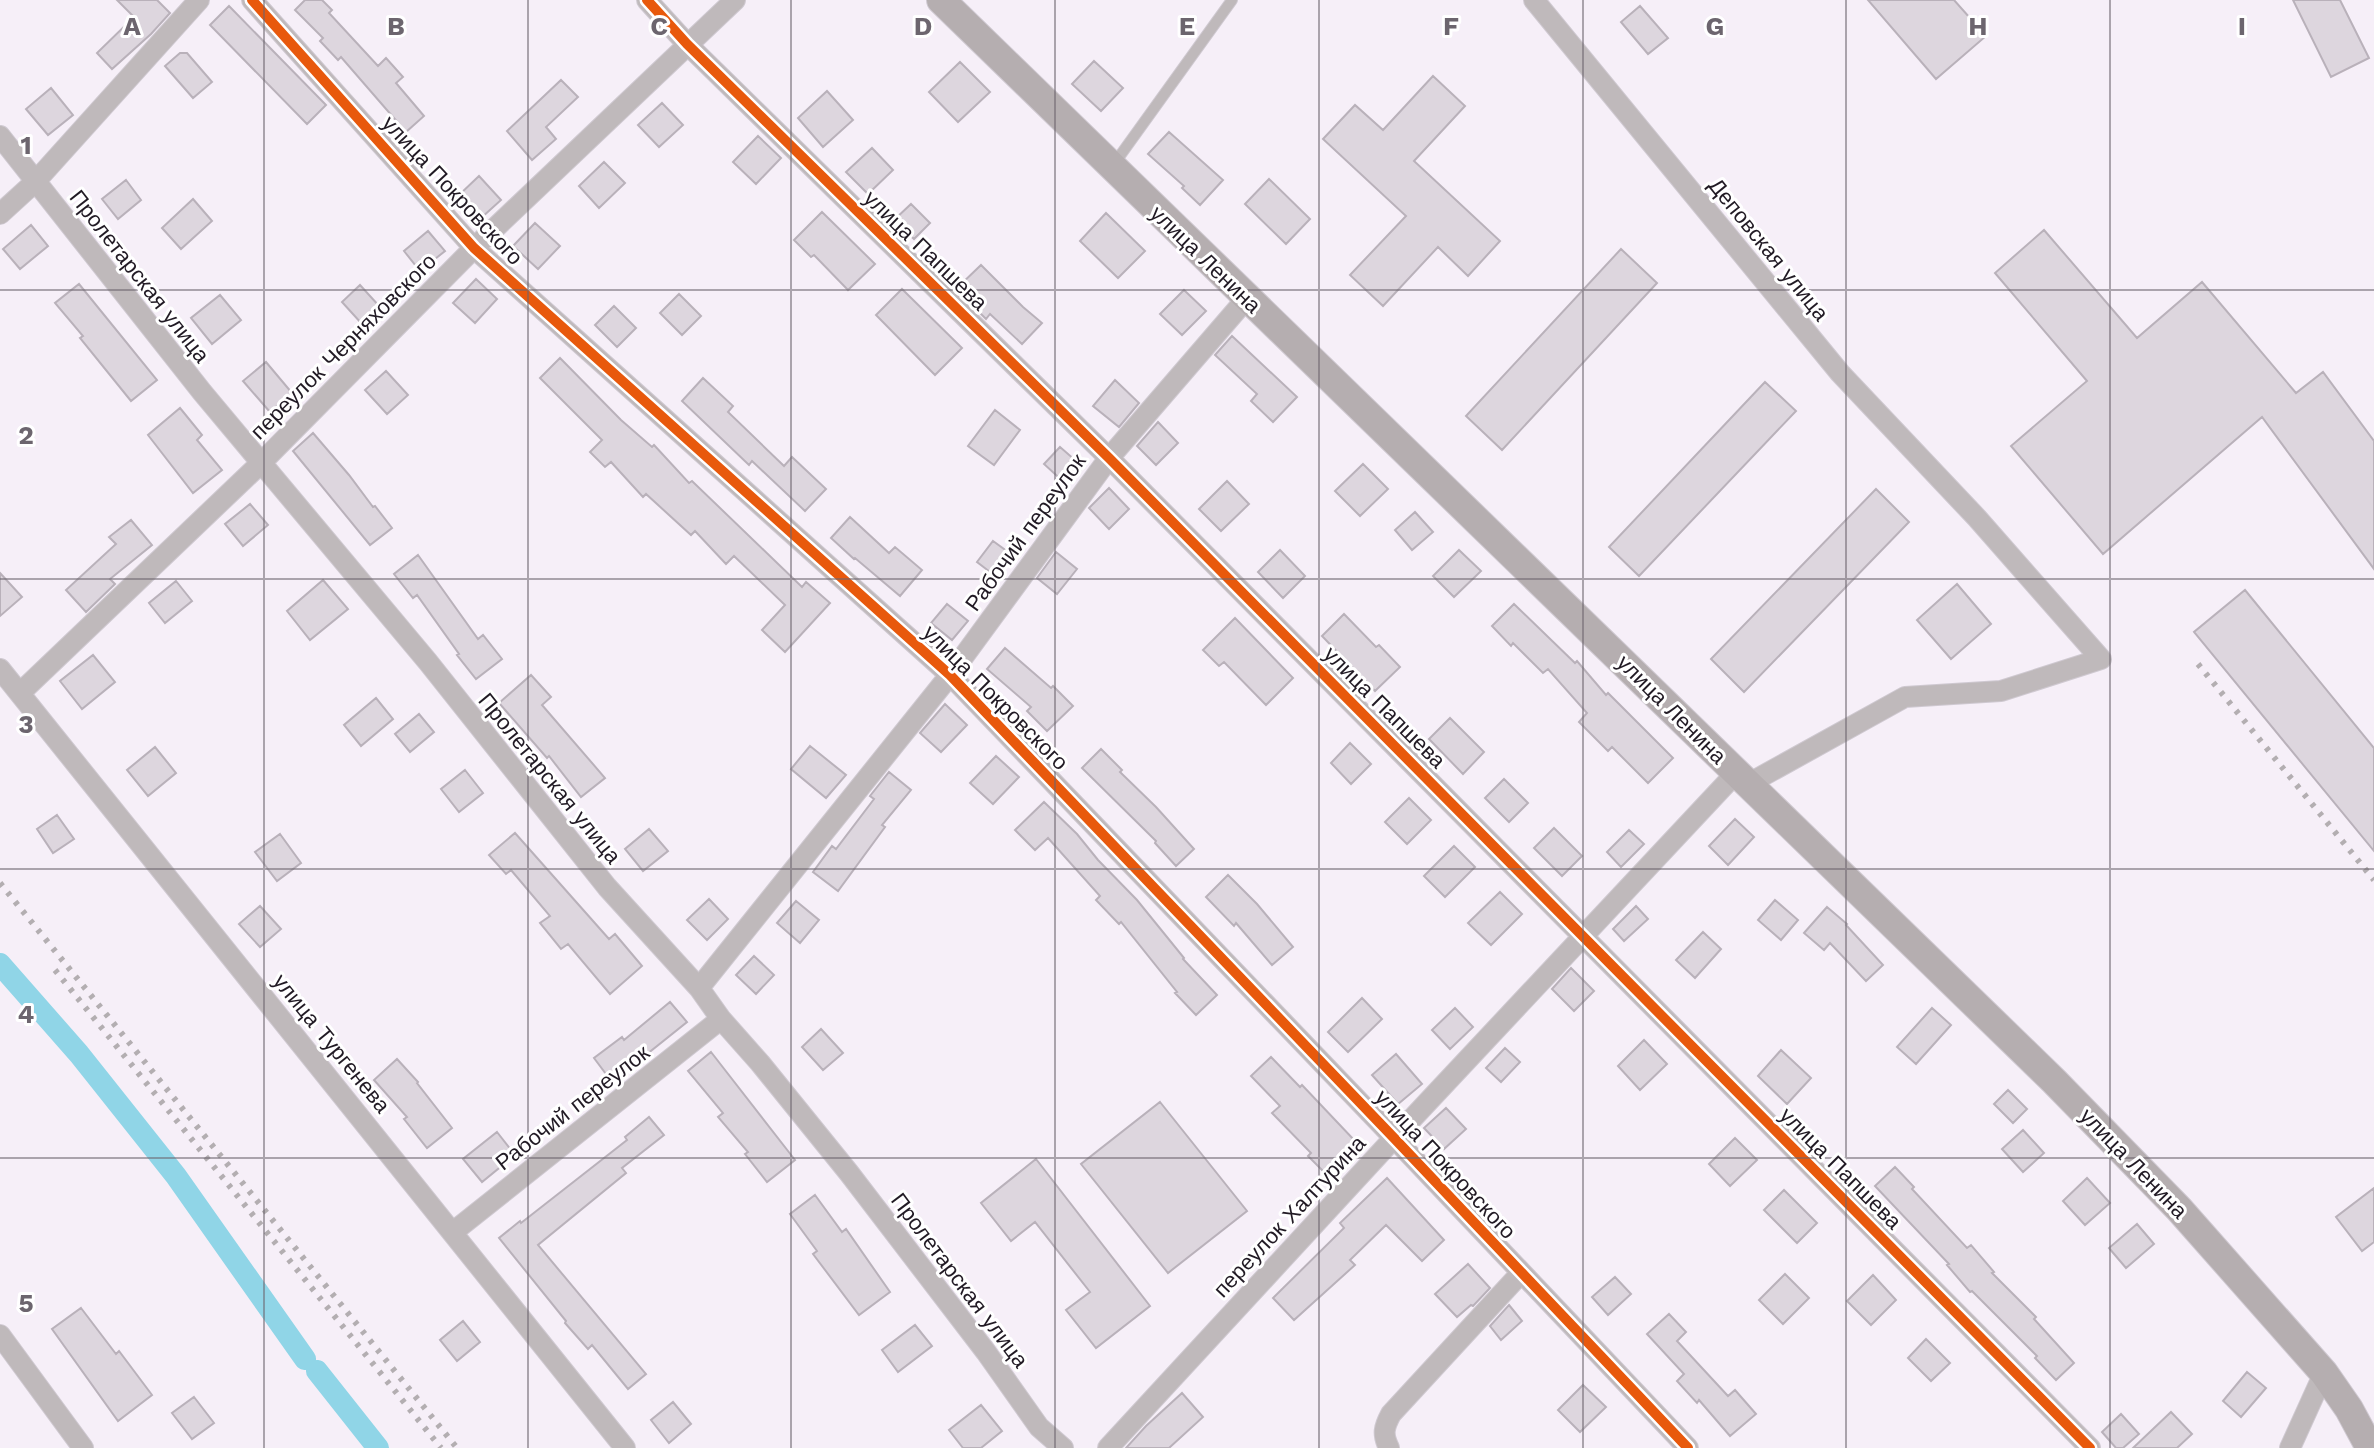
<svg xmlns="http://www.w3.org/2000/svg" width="2374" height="1448" font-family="'Work Sans',sans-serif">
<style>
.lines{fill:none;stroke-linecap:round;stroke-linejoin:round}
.canal{stroke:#90d5e7;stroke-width:22}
.building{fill:#ddd6de;stroke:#b9b1ba;stroke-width:2}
.lane-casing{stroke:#cfc9d1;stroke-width:12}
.street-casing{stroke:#cfc9d1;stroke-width:22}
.secondary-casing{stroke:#cfc9d1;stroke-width:30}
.lane{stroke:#bfb9bb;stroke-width:10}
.street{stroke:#bfb9bb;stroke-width:20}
.secondary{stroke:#b5aeb0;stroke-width:28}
.rail{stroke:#b3aeb1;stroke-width:6;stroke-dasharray:4 8;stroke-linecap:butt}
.cycleway-casing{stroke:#fff;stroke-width:15}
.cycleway{stroke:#e8590c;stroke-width:10}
.grid{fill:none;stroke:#6c656e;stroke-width:2;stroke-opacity:0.55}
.labels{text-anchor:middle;stroke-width:6;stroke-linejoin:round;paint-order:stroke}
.street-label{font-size:22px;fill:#211a24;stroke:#fff}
.grid-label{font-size:26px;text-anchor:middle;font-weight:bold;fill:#6c656e;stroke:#fff;stroke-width:6;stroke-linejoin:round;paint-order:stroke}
</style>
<rect width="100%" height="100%" fill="#f6eff8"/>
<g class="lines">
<path class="canal" d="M0,964l79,90 97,122 129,183
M317,1371l61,77"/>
</g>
<path class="building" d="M117,0h40l13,13 -19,21 -39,35 -15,-16 37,-36z
M305,0h17l10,10 -3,3 49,53 8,-8 17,19 -7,6 28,33 -18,16 -65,-75 -3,3 -18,-19 3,-3 -28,-28z
M1868,0h86l32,36 -50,43z
M2293,0h47l29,58 -38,19z
M229,6l97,99 -19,19 -97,-99z
M1640,6l28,32 -20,16 -27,-32z
M180,53h7l25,29 -19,16 -28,-32z
M1094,61l29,27 -22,23 -29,-27z
M960,62l30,30 -32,30 -29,-30z
M1433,76l32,30 -51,55 86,80 -32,35 -30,-29 -55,59 -33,-31 56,-59 -83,-77 32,-34 28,25z
M561,80l17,17 -32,30 10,12 -24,21 -25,-29z
M51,88l22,27 -25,20 -22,-26z
M827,91l26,29 -30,27 -25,-29z
M662,103l21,22 -24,22 -21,-22z
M1169,132l54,48 -23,25 -18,-17 2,-2 -36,-32z
M758,136l23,22 -25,26 -23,-22z
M872,148l21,22 -25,24 -22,-22z
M604,162l21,21 -26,25 -20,-22z
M479,176l22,24 -20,18 -22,-23z
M1269,179l41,40 -24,25 -41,-40z
M126,180l15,20 -23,19 -16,-20z
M193,199l19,22 -31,28 -19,-21z
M911,204l19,19 -16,16 -20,-19z
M822,212l53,52 -27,26 -34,-35 -3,2 -17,-17z
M1106,213l39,38 -27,27 -38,-37z
M535,223l25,23 -22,23 -25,-23z
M31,225l17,21 -28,23 -17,-20z
M2044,230l93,108 65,-56 94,111 27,-21 51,69v128l-112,-152 -159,137 -92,-108 76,-65 -92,-108z
M428,231l17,20 -25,20 -16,-20z
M1621,249l36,34 -155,167 -36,-34z
M981,265l42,42 19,16 -20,21 -32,-30 -4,5 -30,-30z
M476,279l21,20 -22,24 -22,-20z
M79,284l78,96 -26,21 -51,-63 3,-2 -28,-33z
M360,285l20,22 -18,17 -20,-22z
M902,289l60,59 -27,27 -59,-60z
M1184,290l22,21 -24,24 -22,-21z
M679,294l22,22 -19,19 -22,-22z
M220,295l21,25 -29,24 -21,-26z
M614,306l22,22 -19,19 -22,-22z
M1232,336l65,61 -24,25 -22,-21 6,-7 -42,-39z
M560,358l61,62 31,27 2,-2 35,38 3,-2 110,106 4,-5 24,21 -45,49 -23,-22 23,-25 -51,-49 -8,8 -31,-33 -4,4 -45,-41 -3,3 -32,-35 -6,5 -15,-15 12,-12 -62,-62z
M266,362l26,31 -22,19 -27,-31z
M386,371l22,24 -21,19 -22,-24z
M703,378l30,28 -5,6 56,54 8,-9 34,32 -21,22 -53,-50 -3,4 -67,-64z
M1115,380l24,23 -20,24 -26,-21z
M1765,382l31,29 -157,165 -30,-29z
M180,408l22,27 -5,5 25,30 -29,23 -45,-58z
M995,410l25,20 -26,35 -26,-19z
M1158,422l20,21 -22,22 -19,-19z
M313,433l36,42 24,32 2,-1 17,22 -22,17 -77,-94z
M1060,447l23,20 -16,18 -23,-21z
M1363,464l25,25 -28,27 -25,-25z
M1227,481l22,23 -28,27 -22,-22z
M1109,488l20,21 -20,20 -20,-21z
M1876,489l33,33 -165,170 -33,-33z
M250,504l18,21 -25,21 -18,-22z
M1415,512l18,20 -21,18 -17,-20z
M850,517l39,36 6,-6 27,23 -22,26 -45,-38 -1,1 -23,-21z
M131,520l21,25 -42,34 5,5 -29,28 -20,-22 50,-46 -7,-7z
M993,541l15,11 -18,20 -13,-10z
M1280,550l25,26 -22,22 -25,-26z
M1459,550l22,21 -27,26 -21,-21z
M1056,552l21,17 -20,25 -20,-16z
M418,555l60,84 5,-4 19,24 -26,20 -19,-24 2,-1 -42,-59 -4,3 -19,-24z
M0,573l22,24 -22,19z
M323,580l25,29 -38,31 -23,-29z
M176,581l16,20 -27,22 -16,-20z
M1957,584l34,40 -40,35 -34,-39z
M2245,590l129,158v103l-180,-219z
M947,604l21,17 -16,19 -21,-17z
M1514,604l61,59 2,-2 29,34 2,-2 65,65 -25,25 -36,-36 -4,4 -29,-29 8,-9 -39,-44 -5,4 -30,-30 -2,3 -19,-20z
M1344,614l32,33 3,-2 21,22 -25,24 -53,-55z
M1235,618l58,60 -27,27 -42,-43 -5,4 -16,-16z
M1005,648l46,40 2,-2 20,20 -26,25 -20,-20 4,-4 -44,-38z
M93,655l22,27 -33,27 -22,-28z
M531,675l20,22 -9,8 63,73 -24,19 -32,-41 -2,2 -48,-55z
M376,698l17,21 -32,27 -17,-21z
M945,704l22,21 -26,27 -21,-19z
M419,714l15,18 -24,20 -15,-18z
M1450,718l34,34 -21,22 -34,-35z
M1350,743l21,21 -20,20 -20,-21z
M810,746l36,29 -20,23 -35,-29z
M155,747l21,26 -28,23 -21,-26z
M1101,749l21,21 -2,2 36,35 38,42 -18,17 -21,-23 1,-2 -74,-73z
M996,756l23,21 -26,27 -23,-21z
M465,770l18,23 -24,19 -18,-23z
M889,772l22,18 -29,35 3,2 -47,64 -25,-19 19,-26 4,3 38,-50 -4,-3z
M1504,779l24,24 -19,19 -24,-24z
M1409,798l22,22 -24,24 -22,-22z
M1044,802l33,32 21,26 39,40 47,58 -1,1 34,36 -21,20 -21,-22 2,-1 -56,-70 -2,2 -23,-24 4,-4 -52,-58 -13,12 -20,-20z
M57,815l17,24 -21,14 -16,-24z
M1735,819l19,18 -26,28 -19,-19z
M1554,828l28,28 -20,20 -28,-28z
M649,829l19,22 -25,20 -18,-22z
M1629,830l15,14 -23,23 -14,-15z
M515,833l94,106 6,-5 27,32 -32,28 -42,-50 -7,5 -21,-26 10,-7 -39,-46 -5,4 -17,-19z
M280,834l21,29 -24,18 -22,-29z
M1454,846l21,21 -30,30 -21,-21z
M1228,875l29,29 36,43 -21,18 -36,-42 -2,3 -28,-29z
M1500,892l22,22 -31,31 -23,-22z
M709,899l19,20 -21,21 -20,-20z
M1775,900l23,20 -17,20 -23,-20z
M796,901l23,19 -19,23 -23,-20z
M260,906l21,23 -21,18 -21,-23z
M1636,906l12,13 -24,22 -11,-12z
M1827,907l20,17 -1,1 37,40 -17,16 -36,-38 -6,7 -20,-17z
M1703,932l18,17 -26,29 -19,-18z
M754,956l20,19 -18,19 -20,-19z
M1571,968l23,23 -20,20 -22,-22z
M1362,998l20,21 -34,33 -20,-20z
M670,1002l17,20 -75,60 -18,-24 28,-21 2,3z
M1455,1008l18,19 -23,22 -18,-19z
M1932,1008l19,17 -35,39 -19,-17z
M821,1029l22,24 -20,17 -21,-23z
M1644,1040l23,24 -27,26 -22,-24z
M1505,1048l15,14 -19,20 -15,-14z
M1781,1050l30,28 -24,26 -29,-28z
M711,1052l84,108 -28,22 -22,-28 3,-2 -30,-35 5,-4 -35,-42z
M1396,1054l26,30 -24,20 -26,-29z
M1271,1057l29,30 2,-2 54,57 -31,31 -17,-17 3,-3 -39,-40 8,-7 -29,-30z
M397,1059l21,23 -1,1 35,45 -25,20 -23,-29 3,-2 -33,-37z
M2008,1090l19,19 -14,14 -19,-19z
M1160,1102l87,109 -79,62 -87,-109z
M1446,1108l20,21 -22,20 -20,-21z
M649,1117l15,18 -42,33 4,5 -88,72 108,129 -18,15 -36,-44 -4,4 -23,-26 1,-2 -67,-83 21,-17 1,2 106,-83 -2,-3z
M2023,1130l21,23 -21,19 -21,-23z
M497,1132l18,23 -33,27 -19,-23z
M1735,1138l22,22 -27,26 -21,-22z
M1036,1159l114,147 -54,42 -30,-38 24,-18 -55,-70 -24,19 -30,-38z
M1895,1167l19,20 -2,2 55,59 4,-3 23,27 -2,1 44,44 -2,2 40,44 -18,17 -21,-22 2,-2 -65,-65 -2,1 -23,-27 2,-1 -74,-78z
M1387,1178l57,62 -22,21 -36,-36 -36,35 5,5 -61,55 -21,-22 71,-70 -4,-5z
M2087,1178l23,25 -25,22 -22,-24z
M2374,1188v54l-12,9 -26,-34z
M1784,1190l33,33 -20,20 -33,-33z
M815,1195l27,37 4,-3 44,63 -31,23 -46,-61 4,-3 -27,-37z
M2137,1224l17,20 -28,24 -17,-20z
M1468,1264l22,24 -17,18 -2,-1 -14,12 -22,-23z
M1785,1274l24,24 -26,26 -24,-24z
M1873,1275l23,25 -25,25 -24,-24z
M1615,1277l16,17 -23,21 -16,-18z
M1509,1305l13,16 -21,19 -11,-14z
M81,1308l35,46 3,-3 33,44 -34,26 -66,-92z
M1669,1314l17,18 -9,9 51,55 7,-6 21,24 -26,22 -31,-36 -2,3 -20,-22 7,-7 -37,-40z
M463,1321l17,21 -23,19 -17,-21z
M915,1325l17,21 -34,26 -16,-22z
M1926,1339l24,24 -19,18 -23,-23z
M2247,1372l19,16 -25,29 -18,-16z
M1583,1385l23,22 -26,25 -22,-22z
M1182,1393l21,24 -34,31h-43l20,-22z
M194,1397l20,26 -22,16 -20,-26z
M673,1402l18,22 -22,19 -18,-23z
M981,1405l21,26 -21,17h-18l-14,-18z
M2171,1412l21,22 -15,14h-44z
M2121,1414l18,20 -16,14h-7l-14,-16z"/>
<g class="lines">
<g class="lane-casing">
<path id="lane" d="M1114,164l118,-164"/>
</g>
<g class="street-casing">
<path id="street" d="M252,0l222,248 476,427 444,463 294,310
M647,0l40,44 422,414 981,990
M1534,0l306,373 137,145 124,141 -100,32 -96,6 -157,87
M0,136l202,256 226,270 179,225 92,101 22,31 39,44 89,110 137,179 53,75 24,21
M0,214l35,-32 164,-182
M0,669l625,779
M20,693l241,-230 213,-215 261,-248
M699,988l251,-313 159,-217 138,-160
M453,1232l268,-213
M0,1335l83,113
M1108,1448l286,-310 342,-365
M1389,1448c-7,-14 -5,-21 2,-34l130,-141
M2290,1448l34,-75"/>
</g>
<g class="secondary-casing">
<path id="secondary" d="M941,0l1113,1081 125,128 145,164 25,36 21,39"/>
</g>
<use href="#lane" class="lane"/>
<use href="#street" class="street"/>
<use href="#secondary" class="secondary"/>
<path class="rail" d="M2198,664l176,216
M0,883l457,565
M55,970l386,478"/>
<g class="cycleway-casing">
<path id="cycleway" d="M252,0l222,248 476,427 444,463 294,310
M647,0l40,44 422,414 981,990"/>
</g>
<use href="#cycleway" class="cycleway"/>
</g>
<path class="grid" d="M264,0v1448M528,0v1448M791,0v1448M1055,0v1448M1319,0v1448M1583,0v1448M1846,0v1448M2110,0v1448M0,290h2374M0,579h2374M0,869h2374M0,1158h2374"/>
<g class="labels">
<g class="street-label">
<text transform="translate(453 190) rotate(47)" y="8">улица Покровского</text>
<text transform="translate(1769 249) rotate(51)" y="8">Деповская улица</text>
<text transform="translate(926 250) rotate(44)" y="8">улица Папшева</text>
<text transform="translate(1206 259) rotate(44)" y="8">улица Ленина</text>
<text transform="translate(140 276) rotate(52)" y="8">Пролетарская улица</text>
<text transform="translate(343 346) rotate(-45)" y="8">переулок Черняховского</text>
<text transform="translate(1025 532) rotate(-54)" y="8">Рабочий переулок</text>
<text transform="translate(996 697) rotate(45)" y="8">улица Покровского</text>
<text transform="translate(1385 707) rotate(45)" y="8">улица Папшева</text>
<text transform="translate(1672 709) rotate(45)" y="8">улица Ленина</text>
<text transform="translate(550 778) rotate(51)" y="8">Пролетарская улица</text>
<text transform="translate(332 1043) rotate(51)" y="8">улица Тургенева</text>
<text transform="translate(572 1107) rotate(-38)" y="8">Рабочий переулок</text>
<text transform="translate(2134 1163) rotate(46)" y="8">улица Ленина</text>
<text transform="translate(1446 1164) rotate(47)" y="8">улица Покровского</text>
<text transform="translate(1841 1168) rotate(45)" y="8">улица Папшева</text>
<text transform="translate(1289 1216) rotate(-47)" y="8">переулок Халтурина</text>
<text transform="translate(960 1280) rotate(53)" y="8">Пролетарская улица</text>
</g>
</g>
<g class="grid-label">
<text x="132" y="35">A</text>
<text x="396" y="35">B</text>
<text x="659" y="35">C</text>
<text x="923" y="35">D</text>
<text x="1187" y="35">E</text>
<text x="1451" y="35">F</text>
<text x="1715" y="35">G</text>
<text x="1978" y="35">H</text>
<text x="2242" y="35">I</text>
<text x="26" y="154">1</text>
<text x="26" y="444">2</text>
<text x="26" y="733">3</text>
<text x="26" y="1023">4</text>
<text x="26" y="1312">5</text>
</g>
</svg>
